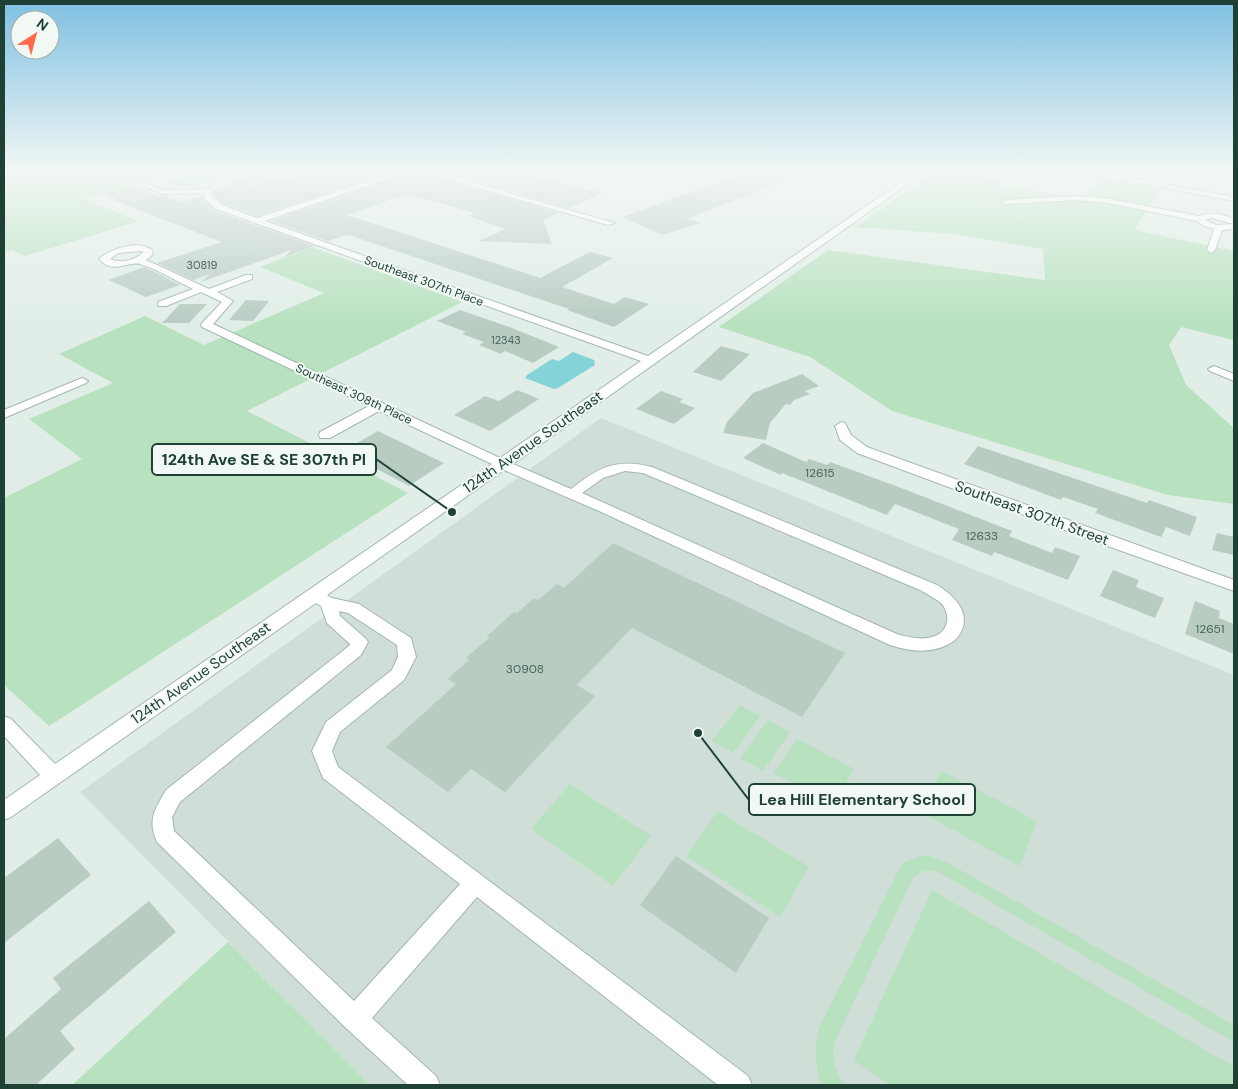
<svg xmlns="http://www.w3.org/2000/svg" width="1238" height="1089" font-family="'DM Sans',sans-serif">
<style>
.built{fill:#cfded6}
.green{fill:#b7e1bf}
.water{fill:#83d3d9}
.building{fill:#b9ccc2}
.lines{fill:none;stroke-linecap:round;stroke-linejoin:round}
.minor-casing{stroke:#a3b7ae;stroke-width:2}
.minor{fill:#fff;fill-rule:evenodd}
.labels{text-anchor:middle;stroke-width:4;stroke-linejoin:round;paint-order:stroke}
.far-number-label{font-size:11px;fill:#466458}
.far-street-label{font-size:12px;fill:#1f4135;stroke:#f2f9f5}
.number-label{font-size:12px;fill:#466458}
.street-label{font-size:15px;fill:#1f4135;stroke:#f2f9f5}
.leader{fill:none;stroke:#1f4135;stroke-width:2}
.callout-dot{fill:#1f4135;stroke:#f2f9f5;stroke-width:2}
.callout{fill:#f2f9f5;stroke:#1f4135;stroke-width:2}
.callout-label{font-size:16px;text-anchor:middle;font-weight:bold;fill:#1f4135}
</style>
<rect width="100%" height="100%" fill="#e1eee7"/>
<path class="built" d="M601,418l633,257v410h-864l-290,-293z"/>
<path class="green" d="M4,172h171l-93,27 57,22 -114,35 -13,-6 -8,2z
M935,172h15l56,10 -3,3 78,15 23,-22 57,11 -27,41 100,21v89l-53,-13 -12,18 17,40 48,43v76l-66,-9 -276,-84 -82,-54 -91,-30 109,-77 217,30 -2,-31 -90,-15 -98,-7z
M312,247l150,55 -215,109 161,82 -359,233 -45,-41v-187l78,-39 -53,-40 84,-36 -54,-29 86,-38 59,29 120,-52 -64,-26z
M740,705l20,11 -27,37 -21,-12z
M768,720l22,12 -27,39 -23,-13z
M797,739l57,30 -22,37 -58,-33z
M941,771l96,50 -17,45 -100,-54z
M570,784l81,52 -38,50 -82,-57z
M718,811l91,56 -29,50 -94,-61z
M921,856h9l18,7 286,162v17l-295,-170c-11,-3 -19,-2 -27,8l-77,161c-4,17 -1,30 11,44h-25c-6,-23 -7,-35 -1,-59l80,-158 5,-6z
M932,890l302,177v18h-345l-35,-25z
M228,942l142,143h-298z"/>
<path class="water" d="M193,172h31l2,2c-10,11 -43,14 -57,9z
M573,352l21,8 1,5 -37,23 -4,1 -29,-11 2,-3 25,-16 7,2z"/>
<path class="building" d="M298,172h92l-133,44 -34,-13 -9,-8v-5l37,-16 46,8z
M409,172h12l138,41 -16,7 9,24 -73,-3 27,-12 -38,-13 7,-3 -68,-19 -60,21 193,63 50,-26 23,6 -51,29 52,17 11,-7 24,7 -35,23 -47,-17 2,-1 -217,-73 -6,-1 -18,6 -57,-20z
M442,172h79l82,21 -34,15z
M745,172l58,1 -116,46 14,4 -39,12 -39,-18z
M132,186l26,10 3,-1 22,7 20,-7 1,5 11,11 99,35 -29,11 6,-7 -90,32 9,-8 -17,6 -36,-17 65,-21 -109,-42 3,-1 -13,-5z
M144,267l15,7 21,11 -34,12 -37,-17z
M246,300l23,1 -16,20 -24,-1z
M180,304h27l-18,19h-27z
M460,310l52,18 47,19 -26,16 -28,-12 -4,3 -22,-9 5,-3 -22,-8 4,-2 -29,-11z
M721,346l29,8 -29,27 -28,-9z
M802,374l17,12 -14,5 5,3 -16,6 -4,5 -4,-1 -16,19 -4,17 -43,-7 4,-11 26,-29z
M517,390l22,9 -49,32 -36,-16 31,-19 14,5z
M661,391l22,8 -4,3 16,6 -21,16 -38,-15z
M378,431l66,32 -35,23 -66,-35z
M763,443l43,19 3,-3 18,6 3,-3 66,24 116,45 -3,5 43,17 3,-6 25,9 -12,24 -74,-28 -2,4 -40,-16 7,-11 -64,-25 -8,11 -105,-42 -1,2 -38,-17z
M978,446l169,57 2,-3 48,17 -7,19 -24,-9 -5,10 -66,-24 3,-4 -35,-12 -2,3 -97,-36z
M1217,533l17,4v18l-22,-5z
M613,543l232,110 -43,64 -170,-89 -55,57 18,11 -90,96 -34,-23 -23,23 -62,-45 70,-63 -8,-5 21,-19 -3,-2 24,-21 -3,-1 27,-24 3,1 17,-15 4,2 19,-16 7,4z
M1113,570l26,10 -3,7 28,11 -9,20 -55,-22z
M1195,601l25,10 -1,7 15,6v30l-49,-20z
M58,838l33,37 -87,68v-65z
M676,856l93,62 -33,55 -96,-68z
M149,901l27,31 -116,99 15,18 -39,36h-32v-46l57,-50 -8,-11z"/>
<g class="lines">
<g class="minor-casing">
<path id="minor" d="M396,172h11l-142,49 383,135 268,-184h9l-412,292 58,25c28,-22 45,-31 81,-22l285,118c16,10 34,26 24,47 -3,6 -8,10 -14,13 -18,9 -39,6 -57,0l-291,-134 -95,-41 -177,125 5,3 27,6 52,34 5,19 -12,23 -64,52 -8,19 6,16 410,309 4,9h-34l-241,-188 -105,121 64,58 4,9h-32l-62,-57 -189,-186c-10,-22 -2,-33 9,-52l183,-144 1,-2 -23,-21 -6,-17 -5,-3 -305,214 -7,3v-20l36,-25 -36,-39v-20l7,3 44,45 437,-300 -113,-53 -49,27h-10l-1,-3 1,-3 49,-26 -167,-79 -1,-2 1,-2 20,-21 -21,-10 -35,14h-8v-4l35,-13c-15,-7 -38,-21 -53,-25 -14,-3 -26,11 -41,-5l2,-2c13,-9 39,-18 52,-6l-1,4 -6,5 63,29 37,-14h6v4l-35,13 16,9 -20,23 287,134 141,-97 -425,-152 -11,-10v-6l-42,1 -23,-9 4,-2 20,7 48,-1v7l10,9 35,13zM141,251l3,1c-9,8 -22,12 -34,7l8,-6zM625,471l18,2 277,117c7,4 15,8 21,13 10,11 8,28 -6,33 -11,5 -25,1 -36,-1l-317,-142 21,-15zM339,611l9,2 49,32 1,12 -6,13 -66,52 -14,29 11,27 137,106 -106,117 -180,-170 -2,-14 8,-15 181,-147 7,-13 -3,-4 -25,-22z
M423,172h12l180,51 -7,2z
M1083,172h16l135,25v4z
M1074,196l29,2 96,18c12,-4 23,-2 35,3v10l-12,1 -7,20 -4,3 -4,-3 7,-21 -10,-3 -7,-5 -94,-19 -29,-2 -68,4 -4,-2 4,-2zM1212,218l22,6 -18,1 -11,-5z
M1214,366l20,8v7l-24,-10 -2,-2z
M82,378l6,3 -2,2 -82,35v-8z
M841,422l4,1 6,12 16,12 367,133v11l-132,-47 -245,-91 -17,-13 -5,-14z"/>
</g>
<use href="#minor" class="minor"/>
</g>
<linearGradient id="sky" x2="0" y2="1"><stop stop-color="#7fc0e2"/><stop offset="0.53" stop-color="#f2f7f4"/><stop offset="1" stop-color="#f2f7f4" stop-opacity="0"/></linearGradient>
<rect width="1238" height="325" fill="url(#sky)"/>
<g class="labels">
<g class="far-number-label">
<text x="202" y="269">30819</text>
<text x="506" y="344">12343</text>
</g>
<g class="far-street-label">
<text transform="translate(424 281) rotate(20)" y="4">Southeast 307th Place</text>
<text transform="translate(354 394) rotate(25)" y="4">Southeast 308th Place</text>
</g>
<g class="number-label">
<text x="820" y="477">12615</text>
<text x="982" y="540">12633</text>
<text x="1210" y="633">12651</text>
<text x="525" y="673">30908</text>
</g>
<g class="street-label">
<text transform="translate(533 442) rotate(-35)" y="5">124th Avenue Southeast</text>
<text transform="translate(1032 513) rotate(20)" y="5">Southeast 307th Street</text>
<text transform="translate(201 673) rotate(-35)" y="5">124th Avenue Southeast</text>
</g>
</g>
<path class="leader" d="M452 512L376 459M698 733L749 800"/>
<g class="callout-dot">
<circle cx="452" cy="512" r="5"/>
<circle cx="698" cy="733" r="5"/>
</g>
<g class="callout">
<rect x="152" y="444" width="224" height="31" rx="5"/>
<rect x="749" y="784" width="226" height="31" rx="5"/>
</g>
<g class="callout-label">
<text x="264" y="465">124th Ave SE &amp; SE 307th Pl</text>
<text x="862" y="805">Lea Hill Elementary School</text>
</g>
<rect width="1238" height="1089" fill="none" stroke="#1f4135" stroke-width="10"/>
<g transform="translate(35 35) rotate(36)"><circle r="24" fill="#f2f9f5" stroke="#9eafa8"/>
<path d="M0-4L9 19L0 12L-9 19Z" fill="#ff6a4e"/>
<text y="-8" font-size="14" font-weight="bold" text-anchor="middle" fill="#1f4135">N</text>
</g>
</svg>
